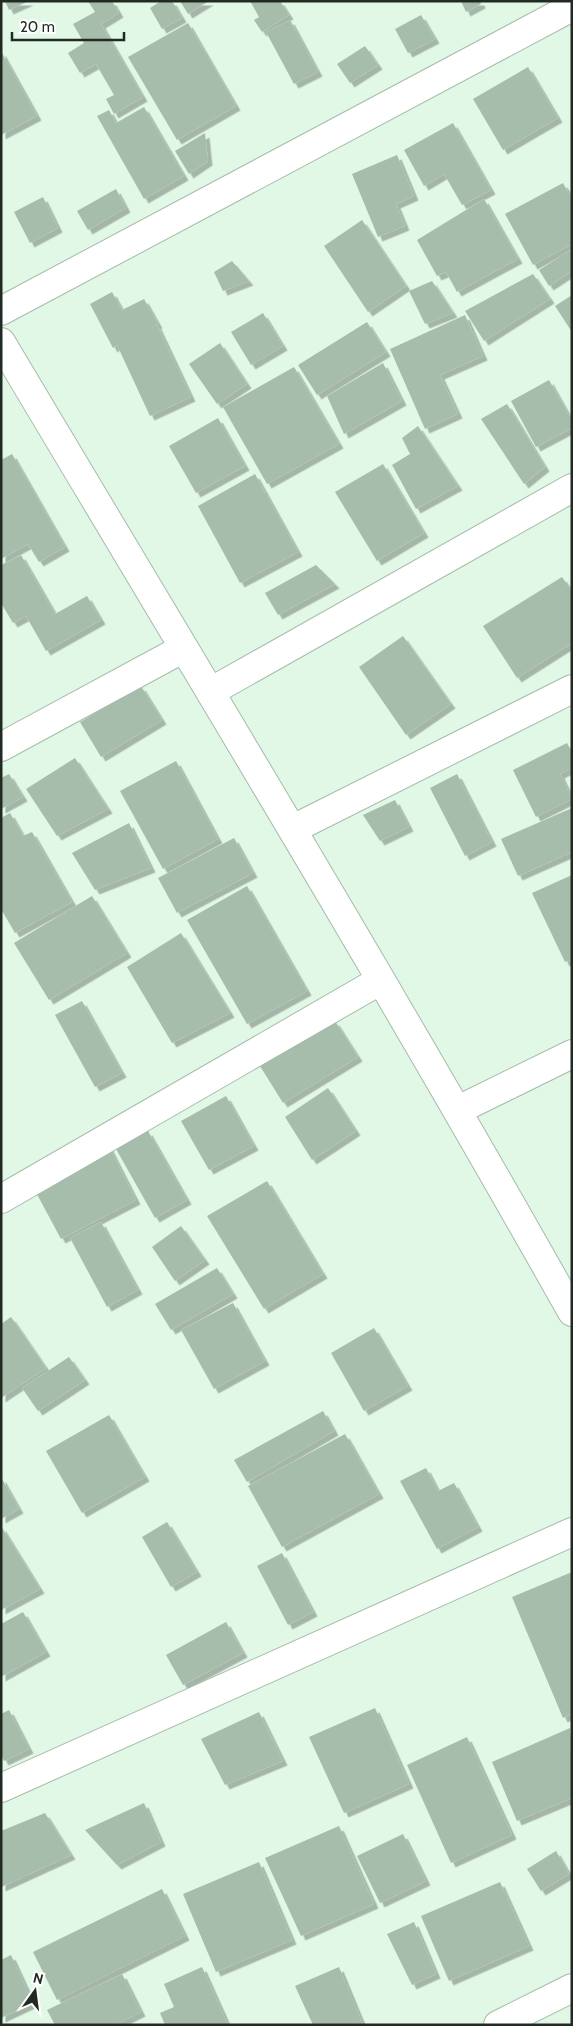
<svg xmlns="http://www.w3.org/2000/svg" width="573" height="2026" font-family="Cabin,sans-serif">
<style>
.building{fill:#a7bdac;filter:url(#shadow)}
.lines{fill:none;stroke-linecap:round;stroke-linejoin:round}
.street-casing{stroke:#a5bbaa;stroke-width:30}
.street{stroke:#fff;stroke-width:28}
</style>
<defs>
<filter id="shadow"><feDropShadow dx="4.5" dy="4.5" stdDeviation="0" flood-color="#0004"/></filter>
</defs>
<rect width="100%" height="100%" fill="#e1f8e6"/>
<path class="building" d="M5,1h24l-20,9z
M88,1h24l7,12 -18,11 42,73 -29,17 -8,-15 8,-4 -18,-31 -16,9 -12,-20 16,-10 -11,-19 22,-12z
M161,1h11l10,17 -20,11 -12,-21z
M180,1h29l-21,13z
M250,1h30l9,14 -27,17 -8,-12 5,-3z
M461,1h19l1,3 -15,8z
M421,15l14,24 -27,14 -13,-24z
M290,20l28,52 -24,12 -28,-52z
M188,23l48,83 -59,34 -49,-83z
M365,46l13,19 -28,18 -13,-19z
M1,51l36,65 -36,19z
M528,67l30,51 -55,32 -30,-51z
M144,107l40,69 -40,23 -47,-83 12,-6 7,13z
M453,123l38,67 -29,15 -18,-31 -20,12 -20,-36z
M205,133l3,28 -19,13 -14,-23z
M397,155l17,41 -18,8 9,22 -27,11 -26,-63z
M563,183l9,16v45l-39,21 -28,-51z
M116,189l10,19 -38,22 -11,-19z
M43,197l15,31 -28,15 -16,-31z
M484,199l34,60 -61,33 -11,-20 -9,4 -20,-36z
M362,220l44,66 -38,26 -44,-66z
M572,249v22l-23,15 -10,-16z
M232,261l17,20 -26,10 -9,-19z
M533,274l17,25 -66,42 -19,-30z
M432,281l21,32 -28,11 -16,-33z
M112,292l10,18 22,-11 14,25 -10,5 9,-4 34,72 -41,19 -33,-71 -4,3 -23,-44z
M572,295v37l-17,-26z
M263,313l20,33 -32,19 -20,-33z
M465,315l18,41 -43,19 18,39 -33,15 -35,-80z
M367,322l19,30 -69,43 -19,-30z
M220,343l27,41 -30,20 -28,-40z
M383,363l19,38 -58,33 -17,-38z
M294,367l45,77 -72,40 -44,-77z
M549,380l23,41v7l-36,19 -25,-46z
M507,404l38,63 -21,17 -43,-65z
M218,418l27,48 -49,27 -27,-47z
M418,426l40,60 -42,23 -24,-44 18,-11 -8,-16z
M12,454l53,93 -26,15 -11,-18 -27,15v-99z
M383,464l41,69 -47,28 -42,-69z
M255,474l43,78 -58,31 -42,-77z
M21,555l34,59 32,-18 14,24 -55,31 -20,-35 -13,7 -12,-20v-38z
M316,565l19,19 -57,31 -13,-22z
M562,577l10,14v52l-55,35 -34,-52z
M403,636l48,68 -45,31 -47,-68z
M141,686l21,34 -61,37 -21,-35z
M567,743l5,9v16l-12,6 12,25 -36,18 -23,-47z
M75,758l33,51 -51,27 -31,-47z
M176,761l42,78 -55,30 -43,-78z
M9,774l14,23 -22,12v-31z
M457,774l35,68 -27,14 -35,-68z
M395,800l14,27 -29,14 -17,-26z
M572,808v44l-54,24 -17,-37z
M10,813l13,23 9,-4 40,70 -57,31 -14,-24v-91z
M129,823l22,45 -56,22 -23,-37z
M234,838l19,35 -76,40 -19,-35z
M572,875v84l-7,3 -33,-69z
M247,886l60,105 -60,33 -60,-104z
M92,896l35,57 -78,47 -35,-57z
M181,933l49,80 -58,30 -45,-76z
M82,1001l40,72 -27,14 -40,-72z
M335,1021l23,36 -75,46 -23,-37z
M328,1088l28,43 -44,29 -27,-43z
M226,1096l28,50 -45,24 -28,-49z
M148,1131l39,69 -32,18 -39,-69z
M108,1145l28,55 -75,39 -29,-54z
M267,1181l56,93 -59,35 -57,-93z
M101,1222l37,68 -31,17 -37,-69z
M181,1226l24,34 -30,21 -23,-34z
M217,1268l16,26 -62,36 -16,-26z
M233,1303l32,58 -51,28 -33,-59z
M11,1317l35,51 -45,30v-74z
M374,1328l34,58 -44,25 -33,-58z
M69,1357l16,23 -47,31 -16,-23z
M323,1411l11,20 -87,51 -13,-22z
M109,1415l36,62 -63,36 -36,-62z
M345,1434l34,60 -97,53 -34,-61z
M426,1468l12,23 16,-8 24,44 -41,22 -37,-68z
M1,1477l18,32 -18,10z
M167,1522l30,50 -26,15 -29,-50z
M1,1526l39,63 -39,21z
M282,1553l31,59 -25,13 -31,-59z
M572,1572v142l-9,4 -51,-121z
M23,1612l23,40 -45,25v-53z
M226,1622l17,31 -60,32 -17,-30z
M375,1708l34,76 -65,29 -35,-76z
M9,1710l20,39 -25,12 -3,-6v-41z
M259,1712l24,49 -58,24 -24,-46z
M570,1728l2,70 -55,23 -25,-59z
M467,1737l45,98 -61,28 -44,-98z
M144,1803l17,39 -44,23 -32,-35z
M45,1813l26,42 -70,32v-56z
M339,1826l35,78 -73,32 -36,-78z
M403,1834l23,47 -46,22 -23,-47z
M556,1851l13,23 -28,17 -14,-22z
M259,1862l33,78 -76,32 -33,-78z
M500,1882l29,64 -80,35 -28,-65z
M162,1889l23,47 -128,64 -24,-48z
M414,1922l22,52 -24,11 -25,-51z
M11,1955l22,48 -32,15v-58z
M202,1967l26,58h-63l-5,-12 14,-6 -10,-23z
M339,1967l24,58h-50l-18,-39z
M122,1974l19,38 -26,13h-60l-8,-15z"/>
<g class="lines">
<g class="street-casing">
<path id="street" d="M1,311l571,-304
M1,342c192,322 387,643 571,970
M210,692l362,-204
M1,747l183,-99
M293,829l279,-140
M458,1110l114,-56
M1,1199l380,-219
M1,1788l571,-256
M498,2025l74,-37"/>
</g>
<use href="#street" class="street"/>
</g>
<rect width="573" height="2026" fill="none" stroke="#222a24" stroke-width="5"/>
<g transform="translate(35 1991) rotate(14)" stroke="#fefefe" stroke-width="4" paint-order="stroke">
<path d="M0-4L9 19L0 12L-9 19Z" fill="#222a24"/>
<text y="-8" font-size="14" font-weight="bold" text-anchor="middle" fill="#222a24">N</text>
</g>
<path d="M12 32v8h112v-8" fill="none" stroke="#222a24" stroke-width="2.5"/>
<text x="20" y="32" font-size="15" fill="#222a24" stroke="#fefefe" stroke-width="4" paint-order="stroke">20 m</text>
</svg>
